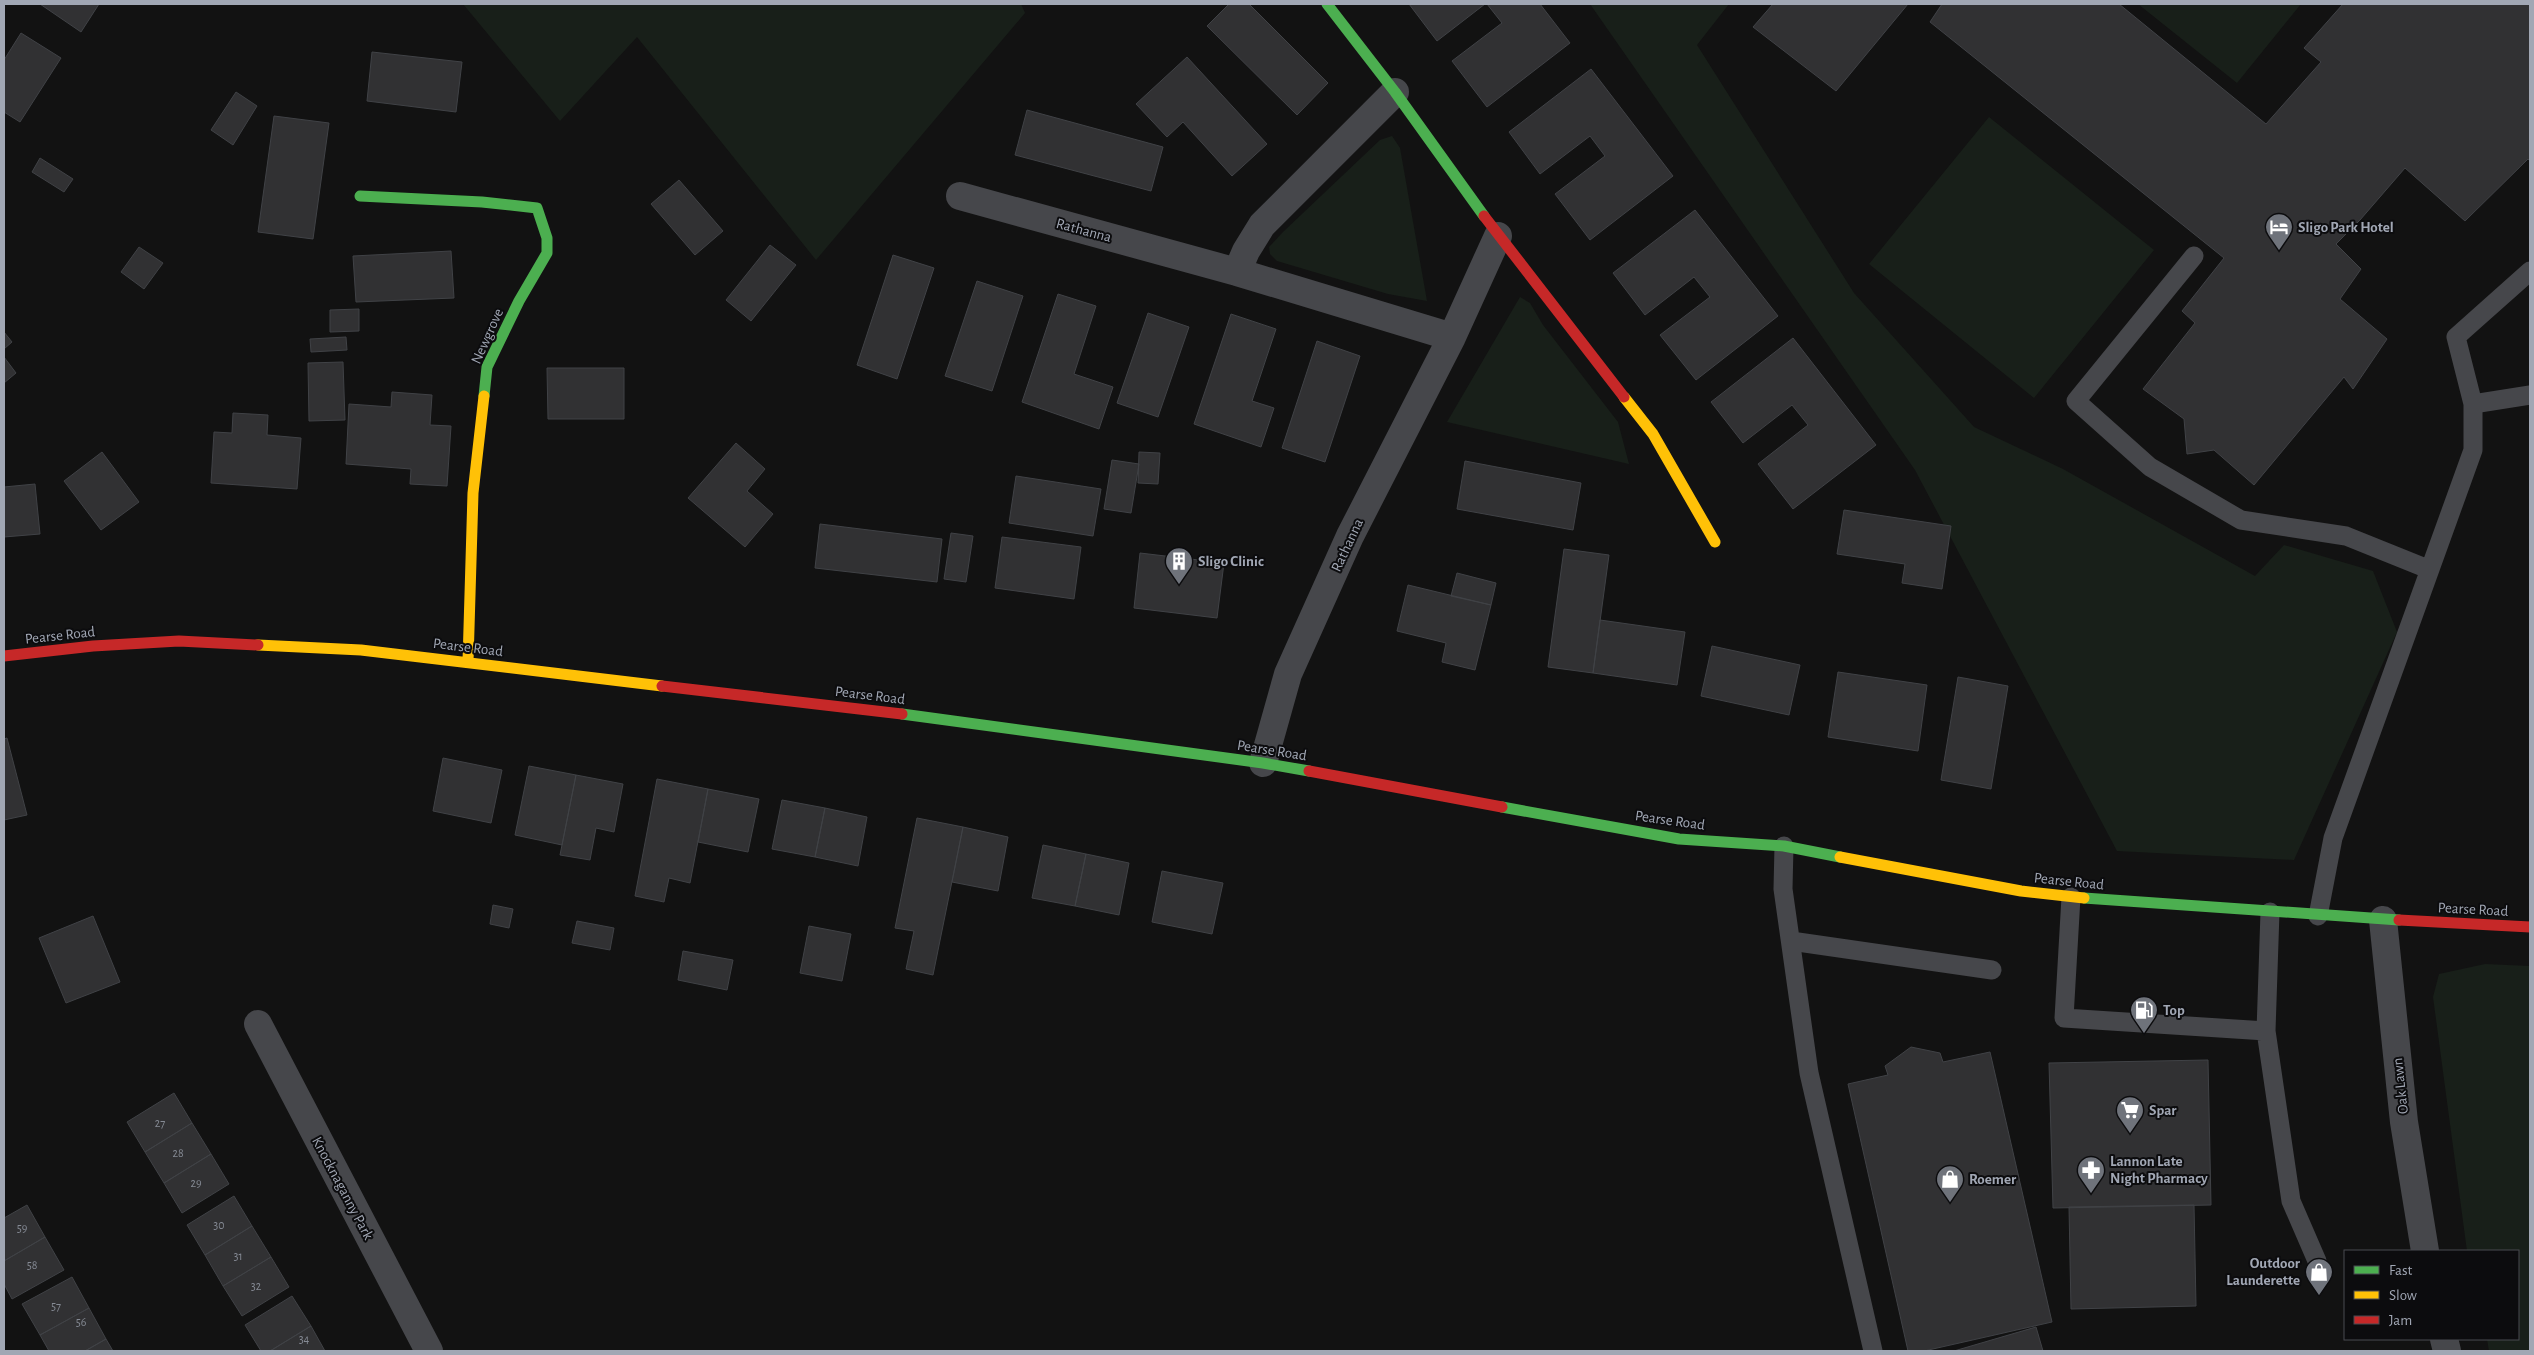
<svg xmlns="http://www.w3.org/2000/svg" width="2534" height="1355" font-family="'Alegreya Sans',sans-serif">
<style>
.green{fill:#181f19}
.building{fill:#313133;stroke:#404246}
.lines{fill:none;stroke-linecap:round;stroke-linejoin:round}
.lane{stroke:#46474b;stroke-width:19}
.street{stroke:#46474b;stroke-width:28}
.fast{stroke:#4caf50;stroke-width:11}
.slow{stroke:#ffc107;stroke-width:11}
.jam{stroke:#c62828;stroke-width:11}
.labels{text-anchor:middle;stroke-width:4;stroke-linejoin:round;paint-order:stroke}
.number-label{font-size:12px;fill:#858a94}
.poi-label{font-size:15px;font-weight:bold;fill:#a1a7b4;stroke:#0c0c0e;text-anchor:start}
.street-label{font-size:15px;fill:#a1a7b4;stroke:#0c0c0e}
</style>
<rect width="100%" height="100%" fill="#121212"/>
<path class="green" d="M463,4h558l4,9 -209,247 -179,-223 -77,84z
M1590,4h139l-32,41 157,248 120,134 89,42 192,107 29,-31 89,26 24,61 -103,228 -177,-9 -202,-381z
M2138,4h163l-64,79z
M1989,117l165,133 -120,148 -165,-134z
M1392,136l8,12 27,153 -39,-7 -111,-33 -7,-7 -1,-7 14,-15 97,-92z
M1520,297l10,6 13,22 75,97 11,42 -182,-42z
M2485,964l45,2v385h-41l-2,-12h31v-88h-51l-34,-254 6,-23z"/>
<path class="building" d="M40,4h59l-18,28z
M1229,4h20l79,79 -31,32 -90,-89z
M1409,4h76l-48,37z
M1487,4h53l30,39 -83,64 -35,-46 50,-38z
M1773,4h135l-72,87 -83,-64z
M1942,4h177l147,120 55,-62 -17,-14 39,-44h187v157l-2,-2 -63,62 -60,-53 -45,52 -24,24 25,25 -21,30 47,40 -34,50 -9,-12 -90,108 -40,-35 -27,4 -3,-35 -41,-30 52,-66 -13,-12 42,-53 -294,-236z
M21,33l40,25 -41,64 -16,-10v-52z
M372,52l90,10 -6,50 -89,-11z
M1187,57l80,87 -35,32 -49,-54 -16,15 -31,-33z
M1591,69l82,107 -83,64 -35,-46 50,-38 -15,-20 -50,38 -31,-42z
M236,92l21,14 -24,39 -22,-15z
M1027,110l136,37 -12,44 -136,-36z
M274,116l55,7 -16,116 -55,-7z
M40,158l33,21 -9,13 -32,-20z
M679,180l44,51 -28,24 -44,-51z
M1695,210l83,106 -82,64 -36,-45 50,-38 -16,-20 -49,38 -32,-42z
M770,245l26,20 -45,56 -25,-21z
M139,247l24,16 -19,26 -23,-17z
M451,251l3,47 -98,4 -3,-46z
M893,255l41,13 -37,111 -40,-14z
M977,281l46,15 -31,95 -47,-15z
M1058,294l38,12 -22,68 39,13 -14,42 -77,-27z
M359,309v22l-29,1v-22z
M1148,313l41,14 -31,90 -41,-14z
M1231,314l45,15 -24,72 22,7 -13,39 -67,-23z
M4,332l8,10 -8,7z
M346,337l1,13 -36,2 -1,-13z
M1793,338l83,107 -83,64 -35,-45 50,-39 -16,-20 -49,38 -32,-41z
M1317,341l43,15 -35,106 -43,-14z
M4,357l12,16 -12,10z
M343,362l2,58 -36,1 -1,-58z
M547,368h77v51h-76z
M392,392l40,3 -2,30 21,1 -4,60 -37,-2 1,-15 -65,-5 3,-60 42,3z
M233,413l35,2 -1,20 34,3 -4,51 -86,-6 3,-51 18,1z
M736,443l29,26 -18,22 26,23 -28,33 -57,-49z
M102,452l37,50 -38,28 -37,-49z
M1139,452l21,1 -2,31 -20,-1z
M1112,460l27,4 -8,49 -27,-4z
M1465,461l116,22 -8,47 -116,-21z
M1016,476l85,13 -8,47 -84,-13z
M35,484l5,50 -36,3v-50z
M1844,510l107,16 -9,63 -40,-6 3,-19 -68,-10z
M820,524l122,15 -5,43 -122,-14z
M951,533l22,3 -7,46 -22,-3z
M1002,537l79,10 -7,52 -79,-11z
M1564,549l45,6 -16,118 -45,-6z
M1140,553l84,10 -7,55 -83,-10z
M1457,573l39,10 -5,22 -40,-9z
M1408,585l83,20 -16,65 -33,-8 4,-19 -49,-12z
M1600,620l85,12 -8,53 -84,-12z
M1712,646l88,19 -11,50 -88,-19z
M1838,672l89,13 -9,66 -90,-14z
M1958,677l50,9 -17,103 -50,-9z
M7,738l20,77 -23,5v-81z
M443,758l59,12 -11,53 -58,-12z
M529,766l47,9 -14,70 -47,-10z
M576,775l47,9 -9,48 -18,-4 -6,32 -30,-5z
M657,779l51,10 -18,94 -21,-5 -5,24 -29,-6z
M708,789l51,10 -11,53 -50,-10z
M782,800l43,8 -10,49 -43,-8z
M825,808l42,9 -9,49 -43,-9z
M917,818l46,9 -30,148 -27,-6 8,-38 -19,-3z
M963,827l45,10 -10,54 -46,-9z
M1043,845l43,9 -11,52 -43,-8z
M1086,854l43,9 -10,52 -44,-9z
M1162,871l61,12 -11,51 -60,-12z
M493,905l20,4 -4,19 -19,-4z
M93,916l27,66 -54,21 -27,-65z
M577,921l37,7 -4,22 -38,-7z
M809,926l42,8 -9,47 -42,-8z
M683,951l50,9 -6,30 -49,-10z
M1911,1047l29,6 3,9 47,-10 62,270 -128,29h-16l-60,-267 40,-9 -3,-9z
M2208,1060l3,145 -158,3 -4,-145z
M174,1093l18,30 -47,29 -18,-30z
M192,1123l19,31 -47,29 -19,-31z
M211,1154l18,30 -47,29 -18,-30z
M234,1196l18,30 -47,29 -18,-30z
M27,1205l18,32 -41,24v-43z
M2194,1205l2,101 -125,3 -2,-102z
M252,1226l19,31 -48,29 -18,-31z
M45,1237l19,33 -52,29 -8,-15v-23z
M271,1257l18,30 -47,29 -19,-30z
M72,1277l17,31 -49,27 -18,-31z
M292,1296l19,30 -41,25h-9l-16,-26z
M89,1308l17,31 -21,12h-36l-9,-16z
M311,1326l14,25h-55z
M2036,1327l7,24h-89z
M106,1339l7,12h-28z"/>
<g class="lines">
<path class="lane" d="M2194,256l-118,145 74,66 91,53 105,16 82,33
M2473,404l57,-9
M1784,846l-1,43 26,184 64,278
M2071,897l-7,121 202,13 4,-119
M2318,916l15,-78 140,-388v-46l-17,-67 74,-66
M1791,941l201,29
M2266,1031l25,170 26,60"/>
<path class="street" d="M960,196l277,76 215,65
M1237,272l9,-21 16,-26 133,-133
M1263,763l25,-89 62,-138 102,-199 46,-101
M2383,920l21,202 21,129
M258,1024l171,327
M2444,1339l3,12"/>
<path class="fast" d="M1327,4l68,88 89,124
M360,196l122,6 55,6 10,30v15l-28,48 -32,66 -3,29
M902,714l361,49 46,8
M1502,807l177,32 105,7 56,11
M2084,898l315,22"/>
<path class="slow" d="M1624,397l29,37 62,108
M258,645l103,5 301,36
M468,662l5,-169 11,-97
M1840,857l181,34 63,7"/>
<path class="jam" d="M1484,216l140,181
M4,656l89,-10 86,-5 79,4
M662,686l240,28
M1309,771l193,36
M2399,920l131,7"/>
</g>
<defs>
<g id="hotel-pin" transform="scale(1.4375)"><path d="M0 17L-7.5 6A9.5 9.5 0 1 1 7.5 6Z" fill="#6f737b" stroke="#0c0c0e"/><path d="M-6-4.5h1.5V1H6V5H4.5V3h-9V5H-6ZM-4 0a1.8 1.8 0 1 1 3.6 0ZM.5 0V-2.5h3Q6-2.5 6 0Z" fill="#fff"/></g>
<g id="building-pin" transform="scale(1.4375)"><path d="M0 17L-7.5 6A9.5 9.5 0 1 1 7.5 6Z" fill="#6f737b" stroke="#0c0c0e"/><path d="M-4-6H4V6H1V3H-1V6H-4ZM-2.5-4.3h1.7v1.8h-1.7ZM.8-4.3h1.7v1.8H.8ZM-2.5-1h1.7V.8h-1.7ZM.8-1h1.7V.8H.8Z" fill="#fff"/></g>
<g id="fuel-pin" transform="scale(1.4375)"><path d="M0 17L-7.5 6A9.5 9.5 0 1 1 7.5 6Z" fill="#6f737b" stroke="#0c0c0e"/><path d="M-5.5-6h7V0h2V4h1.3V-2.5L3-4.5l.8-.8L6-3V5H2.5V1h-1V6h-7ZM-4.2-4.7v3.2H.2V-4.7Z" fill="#fff"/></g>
<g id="supermarket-pin" transform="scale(1.4375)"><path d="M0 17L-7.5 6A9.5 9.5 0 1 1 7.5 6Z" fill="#6f737b" stroke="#0c0c0e"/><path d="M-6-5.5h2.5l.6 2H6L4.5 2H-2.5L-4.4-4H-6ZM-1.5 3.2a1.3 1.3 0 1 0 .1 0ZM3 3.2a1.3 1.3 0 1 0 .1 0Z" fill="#fff"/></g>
<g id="pharmacy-pin" transform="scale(1.4375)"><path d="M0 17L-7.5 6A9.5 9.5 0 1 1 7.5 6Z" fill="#6f737b" stroke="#0c0c0e"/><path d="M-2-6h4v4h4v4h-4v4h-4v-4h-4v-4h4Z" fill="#fff"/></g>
<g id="shop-pin" transform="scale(1.4375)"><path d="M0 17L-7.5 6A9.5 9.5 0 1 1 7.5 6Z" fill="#6f737b" stroke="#0c0c0e"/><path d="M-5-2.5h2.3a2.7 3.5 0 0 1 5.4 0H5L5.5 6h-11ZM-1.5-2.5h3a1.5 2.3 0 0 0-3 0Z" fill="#fff"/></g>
</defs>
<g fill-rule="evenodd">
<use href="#hotel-pin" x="2279" y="227"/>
<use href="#building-pin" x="1179" y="561"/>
<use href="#fuel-pin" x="2144" y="1010"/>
<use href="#supermarket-pin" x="2130" y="1110"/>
<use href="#pharmacy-pin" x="2091" y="1170"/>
<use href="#shop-pin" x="1950" y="1179"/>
<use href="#shop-pin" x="2319" y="1272"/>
</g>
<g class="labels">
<g class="number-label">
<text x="160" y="1127">27</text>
<text x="178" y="1157">28</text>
<text x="196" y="1187">29</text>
<text x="219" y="1229">30</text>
<text x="22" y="1232">59</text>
<text x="238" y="1260">31</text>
<text x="32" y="1269">58</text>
<text x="256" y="1290">32</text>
<text x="56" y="1310">57</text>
<text x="81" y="1326">56</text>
<text x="304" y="1343">34</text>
</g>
<g class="poi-label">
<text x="2298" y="232">Sligo Park Hotel</text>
<text x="1198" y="566">Sligo Clinic</text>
<text x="2163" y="1015">Top</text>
<text x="2149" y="1115">Spar</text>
<text x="2110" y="1166">Lannon Late<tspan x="2110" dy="17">Night Pharmacy</tspan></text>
<text x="1969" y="1184">Roemer</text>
<text x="2300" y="1268" text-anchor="end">Outdoor<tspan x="2300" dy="17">Launderette</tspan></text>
</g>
<g class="street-label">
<text transform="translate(1084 230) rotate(15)" y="5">Rathanna</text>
<text transform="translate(487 336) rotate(-66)" y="5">Newgrove</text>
<text transform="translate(1347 545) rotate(-65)" y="5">Rathanna</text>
<text transform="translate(60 635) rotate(-6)" y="5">Pearse Road</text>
<text transform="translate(468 647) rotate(7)" y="5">Pearse Road</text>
<text transform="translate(870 695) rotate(7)" y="5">Pearse Road</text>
<text transform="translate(1272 750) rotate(9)" y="5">Pearse Road</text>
<text transform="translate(1670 820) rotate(8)" y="5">Pearse Road</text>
<text transform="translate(2069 881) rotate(6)" y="5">Pearse Road</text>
<text transform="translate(2473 909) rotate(3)" y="5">Pearse Road</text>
<text transform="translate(2400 1086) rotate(-96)" y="5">Oak Lawn</text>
<text transform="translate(343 1188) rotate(62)" y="5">Knocknaganny Park</text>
</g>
</g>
<rect width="2534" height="1355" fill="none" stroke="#a1a7b4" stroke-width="10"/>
<rect x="2344" y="1250" width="175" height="90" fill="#0c0c0e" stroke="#484a50"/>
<rect x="2354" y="1266" width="25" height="8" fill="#4caf50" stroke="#484a50"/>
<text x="2389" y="1275" font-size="15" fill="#a1a7b4">Fast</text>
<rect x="2354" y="1291" width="25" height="8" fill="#ffc107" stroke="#484a50"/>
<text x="2389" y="1300" font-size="15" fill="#a1a7b4">Slow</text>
<rect x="2354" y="1316" width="25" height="8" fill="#c62828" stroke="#484a50"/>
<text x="2389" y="1325" font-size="15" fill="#a1a7b4">Jam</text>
</svg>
